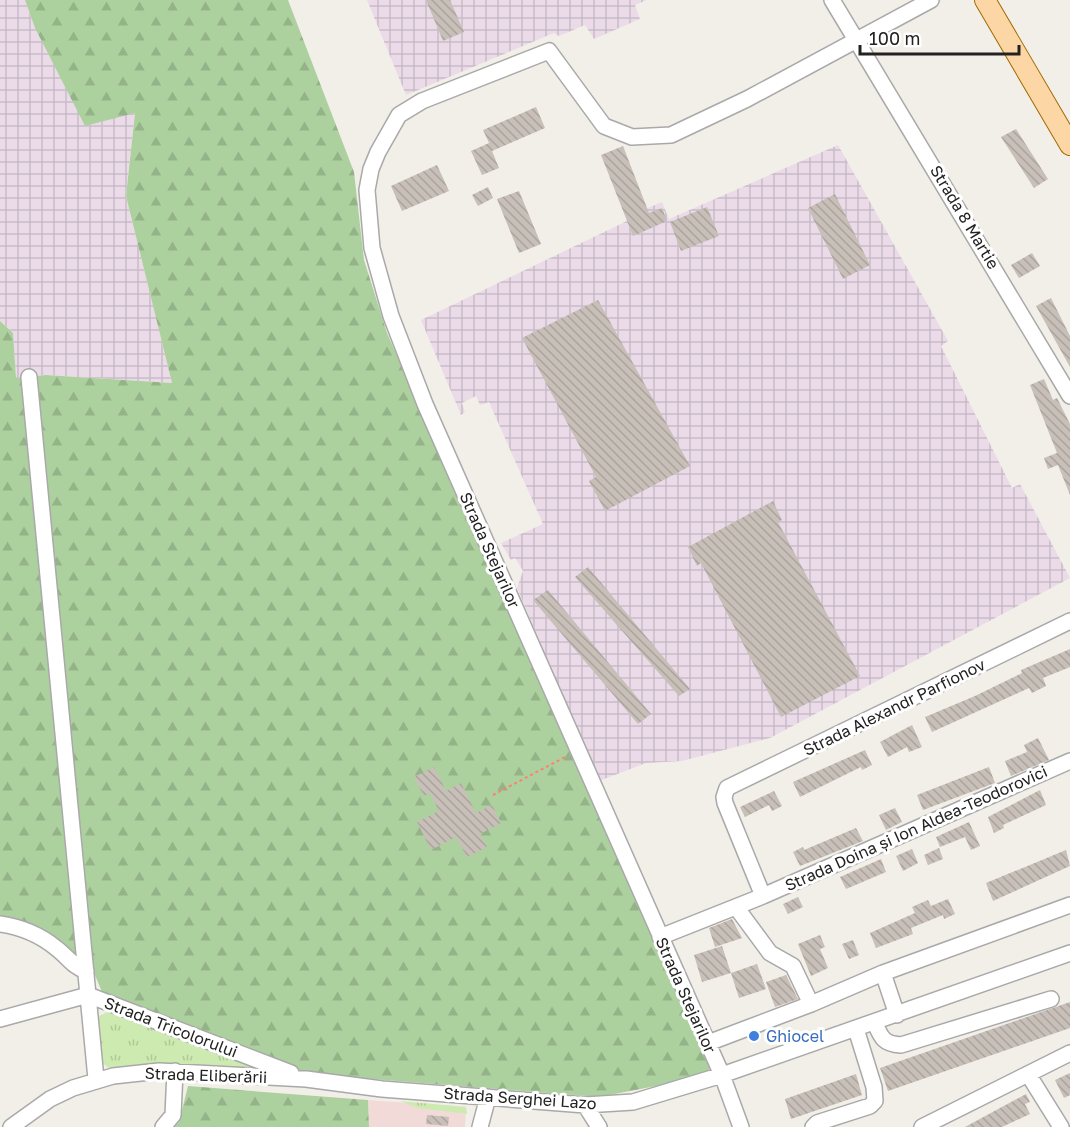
<svg xmlns="http://www.w3.org/2000/svg" width="1070" height="1127" font-family="'Golos Text',sans-serif">
<style>
.commercial{fill:#f2dad9}
.industrial{fill:url(#industrial-grid)}
.grass{fill:url(#grass-tufts)}
.forest{fill:url(#forest-firs)}
.building{fill:url(#building-back-hatch)}
.lines{fill:none;stroke-linecap:round;stroke-linejoin:round}
.minor-casing{stroke:#a9a9a9;stroke-width:18}
.major-casing{stroke:#a06b00;stroke-width:22}
.path{stroke:#fa8072;stroke-width:2;stroke-dasharray:3 3;stroke-linecap:butt}
.minor{stroke:#fff;stroke-width:15}
.major{stroke:#fcd6a4;stroke-width:20}
.shop-dot{fill:#3f7fe0;stroke:#fff;stroke-width:2}
.labels{text-anchor:middle;stroke-width:6;stroke-linejoin:round;paint-order:stroke}
.street-label{font-size:16px;fill:#222;stroke:#fff}
.shop-label{font-size:16px;fill:#366cbe;stroke:#fff;text-anchor:start}
</style>
<defs>
<pattern id="industrial-grid" width="8" height="8" patternUnits="userSpaceOnUse" patternTransform="scale(1.5)"><rect width="8" height="8" fill="#ebdbe8"/><path d="M0 4h8M4 0v8" fill="none" stroke="#c9bcc7"/></pattern>
<pattern id="grass-tufts" width="24" height="20" patternUnits="userSpaceOnUse" patternTransform="scale(1.5)"><rect width="24" height="20" fill="#cdebb0"/><path d="M3 7l-1-3M5 7V3M7 7l1-3M15 17l-1-3M17 17v-4M19 17l1-3" fill="none" stroke="#b0c997"/></pattern>
<pattern id="forest-firs" width="22" height="20" patternUnits="userSpaceOnUse" patternTransform="scale(1.5)"><rect width="22" height="20" fill="#add19e"/><path d="M5 1l3.5 6h-7zM16 11l3.5 6h-7z" fill="#95b388"/></pattern>
<pattern id="building-back-hatch" width="6" height="6" patternUnits="userSpaceOnUse" patternTransform="scale(1.5)"><rect width="6" height="6" fill="#c7bfb8"/><path d="M-1 5l2 2M0 0l6 6M5-1l2 2" fill="none" stroke="#aba49e"/></pattern>
</defs>
<rect width="100%" height="100%" fill="#f2efe9"/>
<path class="commercial" d="M368,1100l98,7 -1,20h-96z"/>
<path class="industrial" d="M0,0h25l10,28 100,84 -9,84 46,187 -126,-8 -30,3 -3,-45 -13,-12z
M367,0h280l-12,5 5,14 -46,20 -9,-14 -26,11 -5,-3 -148,62z
M838,145l110,196 -7,5 71,142 8,-4 50,94 -300,160 -88,23 -36,2 -47,18 -82,-193 6,-17 -8,-13 -4,2 -10,-17 42,-19 -54,-122 -9,3 -4,-9 -14,7 3,9 -4,3 -40,-95 206,-99 -1,-4 36,-15 7,17z"/>
<path class="grass" d="M107,1012h5l141,56 -89,-4 -54,5 -9,-7 -5,-44z
M400,1101l66,6 1,7 -49,-6z"/>
<path class="forest" d="M25,0h263l66,172 10,88 23,73 324,731 -3,8 -47,13 -62,12 -289,-23 -208,-82 -10,-24 -92,-48v-599l13,12 3,45 30,-3 126,8 -46,-187 9,-83 -50,13 -50,-98z
M188,1086l180,14 1,27h-195l5,-5z"/>
<path class="building" d="M426,0h24l14,32 -21,9z
M536,107l9,21 -53,23 7,17 -17,7 -11,-24 18,-8 -6,-13z
M1016,129l32,50 -14,9 -33,-51z
M623,146l26,67 13,-5 5,13 -34,15 -32,-81z
M437,165l12,26 -47,20 -11,-25z
M488,187l5,11 -15,8 -6,-11z
M519,191l22,53 -22,9 -22,-54z
M835,194l35,71 -27,14 -35,-71z
M707,207l12,29 -38,15 -11,-29z
M1032,253l8,13 -21,12 -8,-13z
M1051,298l19,38v31l-34,-61z
M598,300l92,166 -85,45 -16,-30 7,-4 -74,-139z
M1044,379l9,21 4,-2 13,26v71l-12,-30 -10,4 -4,-11 13,-5 -27,-68z
M773,501l9,19 -4,2 82,154 -79,41 -80,-154 -4,3 -9,-19z
M588,567l102,122 -11,7 -104,-119z
M548,590l103,124 -13,10 -105,-124z
M1070,649v18l-27,11 3,8 -14,7 -3,-5 -97,44 -7,-15 50,-21 47,-23 -1,-3z
M912,725l10,22 -13,5 -2,-5 -19,10 -8,-15z
M1038,738l11,22 -38,16 -6,-15 22,-9 -3,-7z
M865,750l7,15 -10,5 -1,-3 -61,30 -7,-15z
M434,767l12,24 15,-8 15,30 16,-8 9,18 -21,11 7,13 -20,10 -11,-20 -25,13 -14,-28 22,-11 -9,-18 -6,3 -10,-19z
M989,767l6,16 -72,27 -6,-15z
M1040,790l6,15 -43,20 1,3 -10,5 -6,-16z
M774,791l8,15 -10,5 -3,-6 -24,12 -5,-10z
M895,808l7,14 -16,8 -7,-15z
M969,822l11,24 -9,4 -6,-13 -25,10 -4,-10z
M856,828l7,13 -63,25 -7,-14 10,-5 1,3z
M939,848l4,11 -15,6 -4,-10z
M912,849l6,14 -15,8 -7,-15z
M1066,850l4,16 -77,35 -7,-18z
M881,859l5,13 -40,17 -6,-12z
M798,897l5,10 -15,7 -5,-10z
M948,899l7,15 -11,5 -1,-4 -32,13 2,6 -37,14 -6,-15 45,-20 -3,-6 16,-7 3,6z
M732,919l10,19 -27,9 -6,-19z
M820,935l5,12 -5,2 8,19 -17,8 -13,-32z
M853,940l6,15 -10,4 -7,-15z
M722,946l9,27 -29,9 -8,-27z
M757,964l9,25 -27,9 -8,-25z
M786,975l12,24 -23,8 -9,-25z
M1070,1002v26l-182,63 -8,-23z
M1070,1073v22l-6,3 -9,-18z
M856,1074l6,21 -71,24 -6,-20z
M1026,1094l4,8 -5,2 5,10 -28,13h-37z
M427,1115l22,2 -1,9 -22,-2z"/>
<g class="lines">
<g class="minor-casing">
<path id="minor" d="M832,0l238,396
M29,377l67,702
M763,896l-38,-93 -1,-6 3,-9 343,-167
M736,907l34,46 23,13 18,38
M0,924c21,3 40,11 56,24 11,8 17,19 30,23
M660,937l103,-41 307,-135
M883,973l14,42
M0,1019l88,-24 203,78
M875,1023c6,15 9,21 26,22l150,-46
M708,1043l103,-39 72,-31 187,-68
M1028,1074l33,53
M585,1105l14,22
M11,1127l39,-28 23,-11 40,-12 46,-5 147,8 76,10 203,16 48,-3 89,-27 348,-122
M163,1127l10,-12 2,-44
M480,1127l8,-30
M741,1127l-19,-52 -297,-671 -34,-88 -19,-68 -5,-58 4,-21 7,-17 21,-37 23,-14 127,-50 55,75 28,11 39,-2 76,-36 184,-99
M813,1127l4,-4 53,-17 5,-5 -1,-14 -18,-58
M922,1127l148,-74"/>
</g>
<g class="major-casing">
<path id="major" d="M985,0l85,145"/>
</g>
<path class="path" d="M493,795l74,-39"/>
<use href="#minor" class="minor"/>
<use href="#major" class="major"/>
</g>
<circle class="shop-dot" cx="754" cy="1036" r="6"/>
<g class="labels">
<g class="street-label">
<text transform="translate(965 217) rotate(59)" y="6">Strada 8 Martie</text>
<text transform="translate(490 550) rotate(66)" y="6">Strada Stejarilor</text>
<text transform="translate(894 707) rotate(-26)" y="6">Strada Alexandr Parfionov</text>
<text transform="translate(916 828) rotate(-24)" y="6">Strada Doina și Ion Aldea-Teodorovici</text>
<text transform="translate(686 995) rotate(66)" y="6">Strada Stejarilor</text>
<text transform="translate(171 1027) rotate(21)" y="6">Strada Tricolorului</text>
<text transform="translate(206 1075) rotate(2)" y="6">Strada Eliberării</text>
<text transform="translate(520 1098) rotate(4)" y="6">Strada Serghei Lazo</text>
</g>
<g class="shop-label">
<text x="766" y="1042">Ghiocel</text>
</g>
</g>
<path d="M860 45v9h159v-9" fill="none" stroke="#222222" stroke-width="3"/>
<text x="869" y="45" font-size="18" fill="#222222" stroke="#ffffff" stroke-width="4.5" paint-order="stroke">100 m</text>
</svg>
